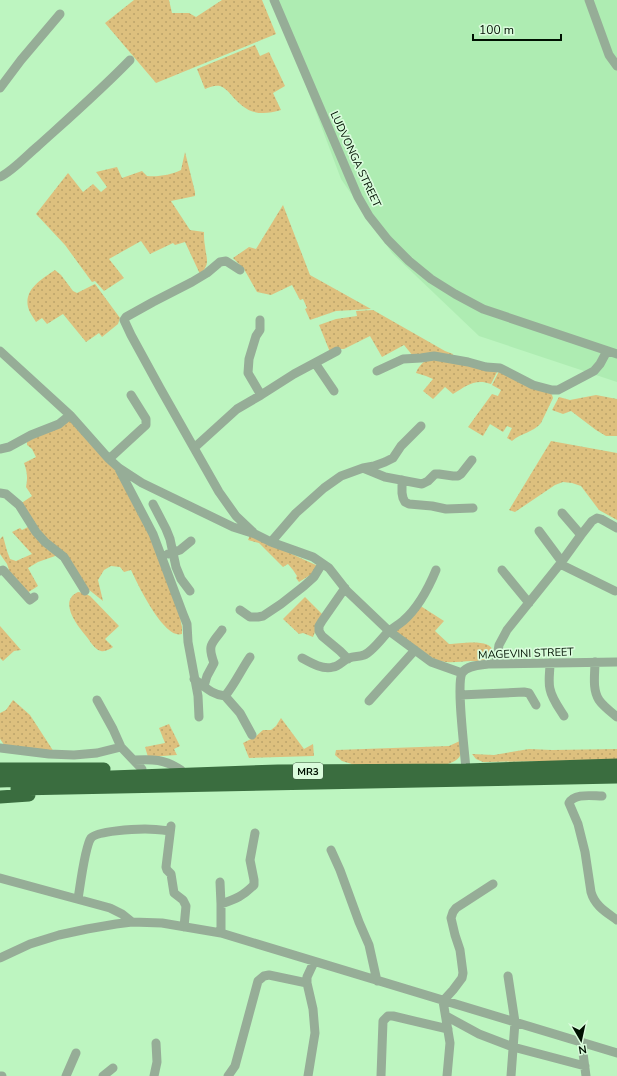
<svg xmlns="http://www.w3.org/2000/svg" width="617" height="1076" font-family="'Nunito Sans',sans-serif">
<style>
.built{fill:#aeecb2}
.green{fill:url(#green-dots)}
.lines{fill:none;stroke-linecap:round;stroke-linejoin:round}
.minor{stroke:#96ad97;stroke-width:9}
.highway{stroke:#3a6d3f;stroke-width:13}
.labels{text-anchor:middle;stroke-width:3.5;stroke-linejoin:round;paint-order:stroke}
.shield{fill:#dafcdc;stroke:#415843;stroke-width:1}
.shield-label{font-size:10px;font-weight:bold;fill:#001102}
.street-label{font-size:11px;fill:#001102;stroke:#dafcdc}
</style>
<defs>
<pattern id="green-dots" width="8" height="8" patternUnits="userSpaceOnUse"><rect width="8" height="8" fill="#ddc07e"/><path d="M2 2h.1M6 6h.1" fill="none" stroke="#bca46b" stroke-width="1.8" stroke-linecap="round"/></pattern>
</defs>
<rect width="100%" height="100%" fill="#bdf5c0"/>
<path class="built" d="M274,0h343v382l-138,-46 -87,-83 -51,-74z"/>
<path class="green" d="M134,0h35l3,13h17l7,4 26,-17h40l14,34 -120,49 -51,-60z
M255,45l5,11 9,-4 16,34 -12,7 8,17c-17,5 -31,5 -44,-9 -6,-5 -9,-12 -17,-15 -5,-1 -10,1 -15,3l-8,-20z
M185,152l10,40v4l-24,5 19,29 14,2c0,5 0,9 1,14 1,12 6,18 -5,28l-15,-32 -10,3 -2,-2 -23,11 -9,-13 -32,18 15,19 -20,13 -9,-10 -3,1 -27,-37 -29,-31 32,-41 15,19 10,-8 8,8 6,-5 -11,-15 21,-5 5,11 20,-7 5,5c11,1 24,-1 34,-6z
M283,205l27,70 61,34 -35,2 -26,9 -5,-11 2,-1 -4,-9 -3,1 -8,-15 -21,10 -14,-3 -13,-23 -11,-11 16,-11 7,2z
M55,270l6,5 12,16 4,2 18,-9 25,34 -2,6 -16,13 -3,-4 -13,9 -23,-28 -16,10 -5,-6 -6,4c-3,-5 -7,-10 -8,-15 -4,-18 14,-28 27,-37z
M373,310l72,41 8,3 -1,3 -39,-1 -9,-11 -22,12 -12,-21 -26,13h-7l-7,3 -11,-27 17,-6 21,-3 -1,-5z
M428,359l70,11 -7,14c-16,-6 -25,2 -38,10l-8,-7 -12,12 -10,-8 10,-12 -7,-3 -10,-3c2,-6 6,-10 12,-14z
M499,371l50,20 3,4 1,3 -12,25c-7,9 -20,10 -29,18l-5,-3 5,-10 -5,-2 -4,6 -13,-8 -7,12 -15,-9 24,-33 6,2 3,-6 -9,-5z
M596,395l21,4v37h-11l-10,-6 -25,-19 -8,3 -11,-4 7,-13 11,3z
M69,418l50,54 32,65 27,71 4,19v7c-18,6 -45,-51 -51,-64l-7,2 -4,-5 -9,-1 -7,4 -6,10 5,21 -20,-16 -36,-45 -27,-36 12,-8 -6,-9c2,-9 1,-16 -2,-24l12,-6 -4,-8 -5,-4v-3z
M551,441l66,12v67l-18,-10 -18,-24 -9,-3 -9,-1 -8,3 -40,27 -6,-2z
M30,526l28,29 -20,7 -10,6 10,18 -11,7 -16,-17 -4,-12 -7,-10v-15l3,-3 4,15 3,8 6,2 16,-7 -20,-22 8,-4 2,2z
M250,535l68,31 -3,6 -16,10 -3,-4 1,-2 -4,-6 -5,-6 -5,3 -24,-24 -11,-3z
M78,592l6,1 6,3 29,30 -14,13 8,8c-3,2 -8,5 -12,4 -6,-1 -11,-10 -15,-15 -9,-11 -28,-35 -8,-44z
M305,597l17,17 -9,23 -10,-4 -4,1 -16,-15z
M419,605l25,16 -9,10 14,13c11,0 50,-8 43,13 -6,4 -14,4 -21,4 -8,0 -17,2 -25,1 -17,-1 -38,-22 -52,-32z
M0,626l21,24 -7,1 -11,10 -3,-3z
M13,700l17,15 24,37 -49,-6 -5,-7v-26l6,-3z
M281,718l23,31 9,-5 1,12 -65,2 -6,-15 12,-6 8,-7h8l5,-4z
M169,724l11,22 -6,3 3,6 -29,2 -3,-10 20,-4 -6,-15z
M462,740c1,16 -2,20 -17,25h-90l-13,-4 -7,-6 1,-5 113,-4z
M529,749l23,1 65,-1v11l-134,2 -7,-3 -4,-5 22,1z"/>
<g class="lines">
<path class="minor" d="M274,0l84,197 11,19 19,24 21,21 22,18 24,15 28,15 134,45
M589,0l20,55 8,11
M0,88l21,-28 39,-46
M0,177c13,-6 27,-22 38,-31 31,-28 63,-56 92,-86
M0,351l70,64 39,44 10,9 23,15 91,44 22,7 16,8 42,15 16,11 18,23 42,40 42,31 31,11
M315,363l19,28
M377,371l26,-12 18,-1 13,-2 34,6 18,5 14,1 33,17 19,5h6l36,-19 6,-7 7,-13
M261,395l33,-21 43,-23
M194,448l-34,-60 -29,-53 -7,-15 2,-3 27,-15 39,-20 15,-9 13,-11 6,-1 14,9
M0,449l9,-2 22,-12 28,-11 11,-9
M109,459l37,-34v-6l-15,-24
M363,468l22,9 37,7 6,-3 7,-7h4l14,2h5l3,-2 11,-14
M119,469l34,65 30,80 4,10 1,18 10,54 1,21
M402,480v13l1,5 2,4 4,2 23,2 14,3 27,-1
M0,493l6,1 13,11 17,27 9,10 19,15 21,34
M153,504l13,25 4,10 6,28 5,12 9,12
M539,531l23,31
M253,532l-17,-16 -17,-24 -25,-44 43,-39 24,-14 -13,-22 1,-14 7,-23 4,-6v-10
M581,535l11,-14 5,-3 4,1 16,9
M271,542l25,-29 28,-25 17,-12 22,-8 11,-2 11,-4 8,-4 8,-12 20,-20
M168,554l12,-4 11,-9
M560,564l55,27
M502,570l27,33
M0,571l3,-1 27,30 4,-3
M345,588l-23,33 -3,5v5l3,5 18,15 8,8
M240,610l10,7h8l5,-1 18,-12 23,-18 10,-9 8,-13
M302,658c9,5 21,12 31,9 7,-1 10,-7 16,-9 5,-2 10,-1 15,-3 8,-3 18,-17 24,-23 5,-4 10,-7 15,-11 15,-13 26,-34 33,-51
M595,662c0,12 -3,27 4,38 4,6 12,12 18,17
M550,663c0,9 -2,18 0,26 2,10 9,19 14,27
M496,664l3,-19 8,-15 53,-66 21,-29 -19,-22
M194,679c10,7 18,16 31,17 10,-12 16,-26 25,-39
M204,686l3,-10 7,-13c-7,-19 -2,-19 8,-33
M460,695l64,-3 5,1 7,12
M225,696l15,17 12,22
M97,700l16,29 8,18 21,22
M369,701l46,-51
M0,748l49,6 25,1 23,-2 24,-6
M134,760c19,-1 30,-1 47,10
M466,770c-1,-17 -10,-85 -4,-97 5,-8 18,-8 26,-9l129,-2
M602,796c-10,0 -28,-3 -33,7l9,21 7,28 6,40c4,14 15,20 26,28
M171,826l-5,41 1,3 4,4 3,19 9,7 3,6 -2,21
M331,850l9,20 19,52 10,23 8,36
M0,878l110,30 12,6 10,8
M220,882l1,22v29
M78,899c2,-12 7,-53 13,-61 6,-7 44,-9 54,-9 9,0 17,1 25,2
M221,904c15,-5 22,-8 33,-19v-5l-4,-20 5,-27
M0,958l30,-14 29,-9 28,-6 29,-5 16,-2 30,1 59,10 396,120
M508,976l7,46 -4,54
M446,1016l33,18 34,13 72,19
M583,1043v10l3,23
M0,1076h2
M66,1076l10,-23
M103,1076l10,-8
M154,1076l3,-14 -1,-19
M228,1076l7,-10 23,-85 6,-5 5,-1 38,8
M308,1076l7,-43 -2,-24 -6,-26v-6l7,-15
M381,1076l2,-55 5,-5h5l55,13
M447,1076l3,-33 -7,-42 10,-11 9,-12 1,-5 -3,-23 -5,-15 -4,-17 2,-6 3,-4 37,-24"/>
<path class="highway" d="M0,769h104
M0,781l278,-10 188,-1 151,-5
M17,789c200,-5 400,-7 600,-12
M0,797l29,-2"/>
</g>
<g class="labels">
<rect class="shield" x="293" y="763" width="30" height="16" rx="3"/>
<g class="shield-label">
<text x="308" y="775">MR3</text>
</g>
<g class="street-label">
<text transform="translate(356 159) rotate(65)" y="4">LUDVONGA STREET</text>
<text transform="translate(526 653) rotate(-2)" y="4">MAGEVINI STREET</text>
</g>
</g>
<g transform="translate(581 1040) rotate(171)" stroke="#dafcdc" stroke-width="3" paint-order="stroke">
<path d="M0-3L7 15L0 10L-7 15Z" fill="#001102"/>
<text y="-6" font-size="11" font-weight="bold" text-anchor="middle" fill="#001102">N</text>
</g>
<path d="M473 34v6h88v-6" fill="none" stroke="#001102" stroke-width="2"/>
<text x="479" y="34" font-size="12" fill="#001102" stroke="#dafcdc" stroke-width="3" paint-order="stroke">100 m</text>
</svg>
